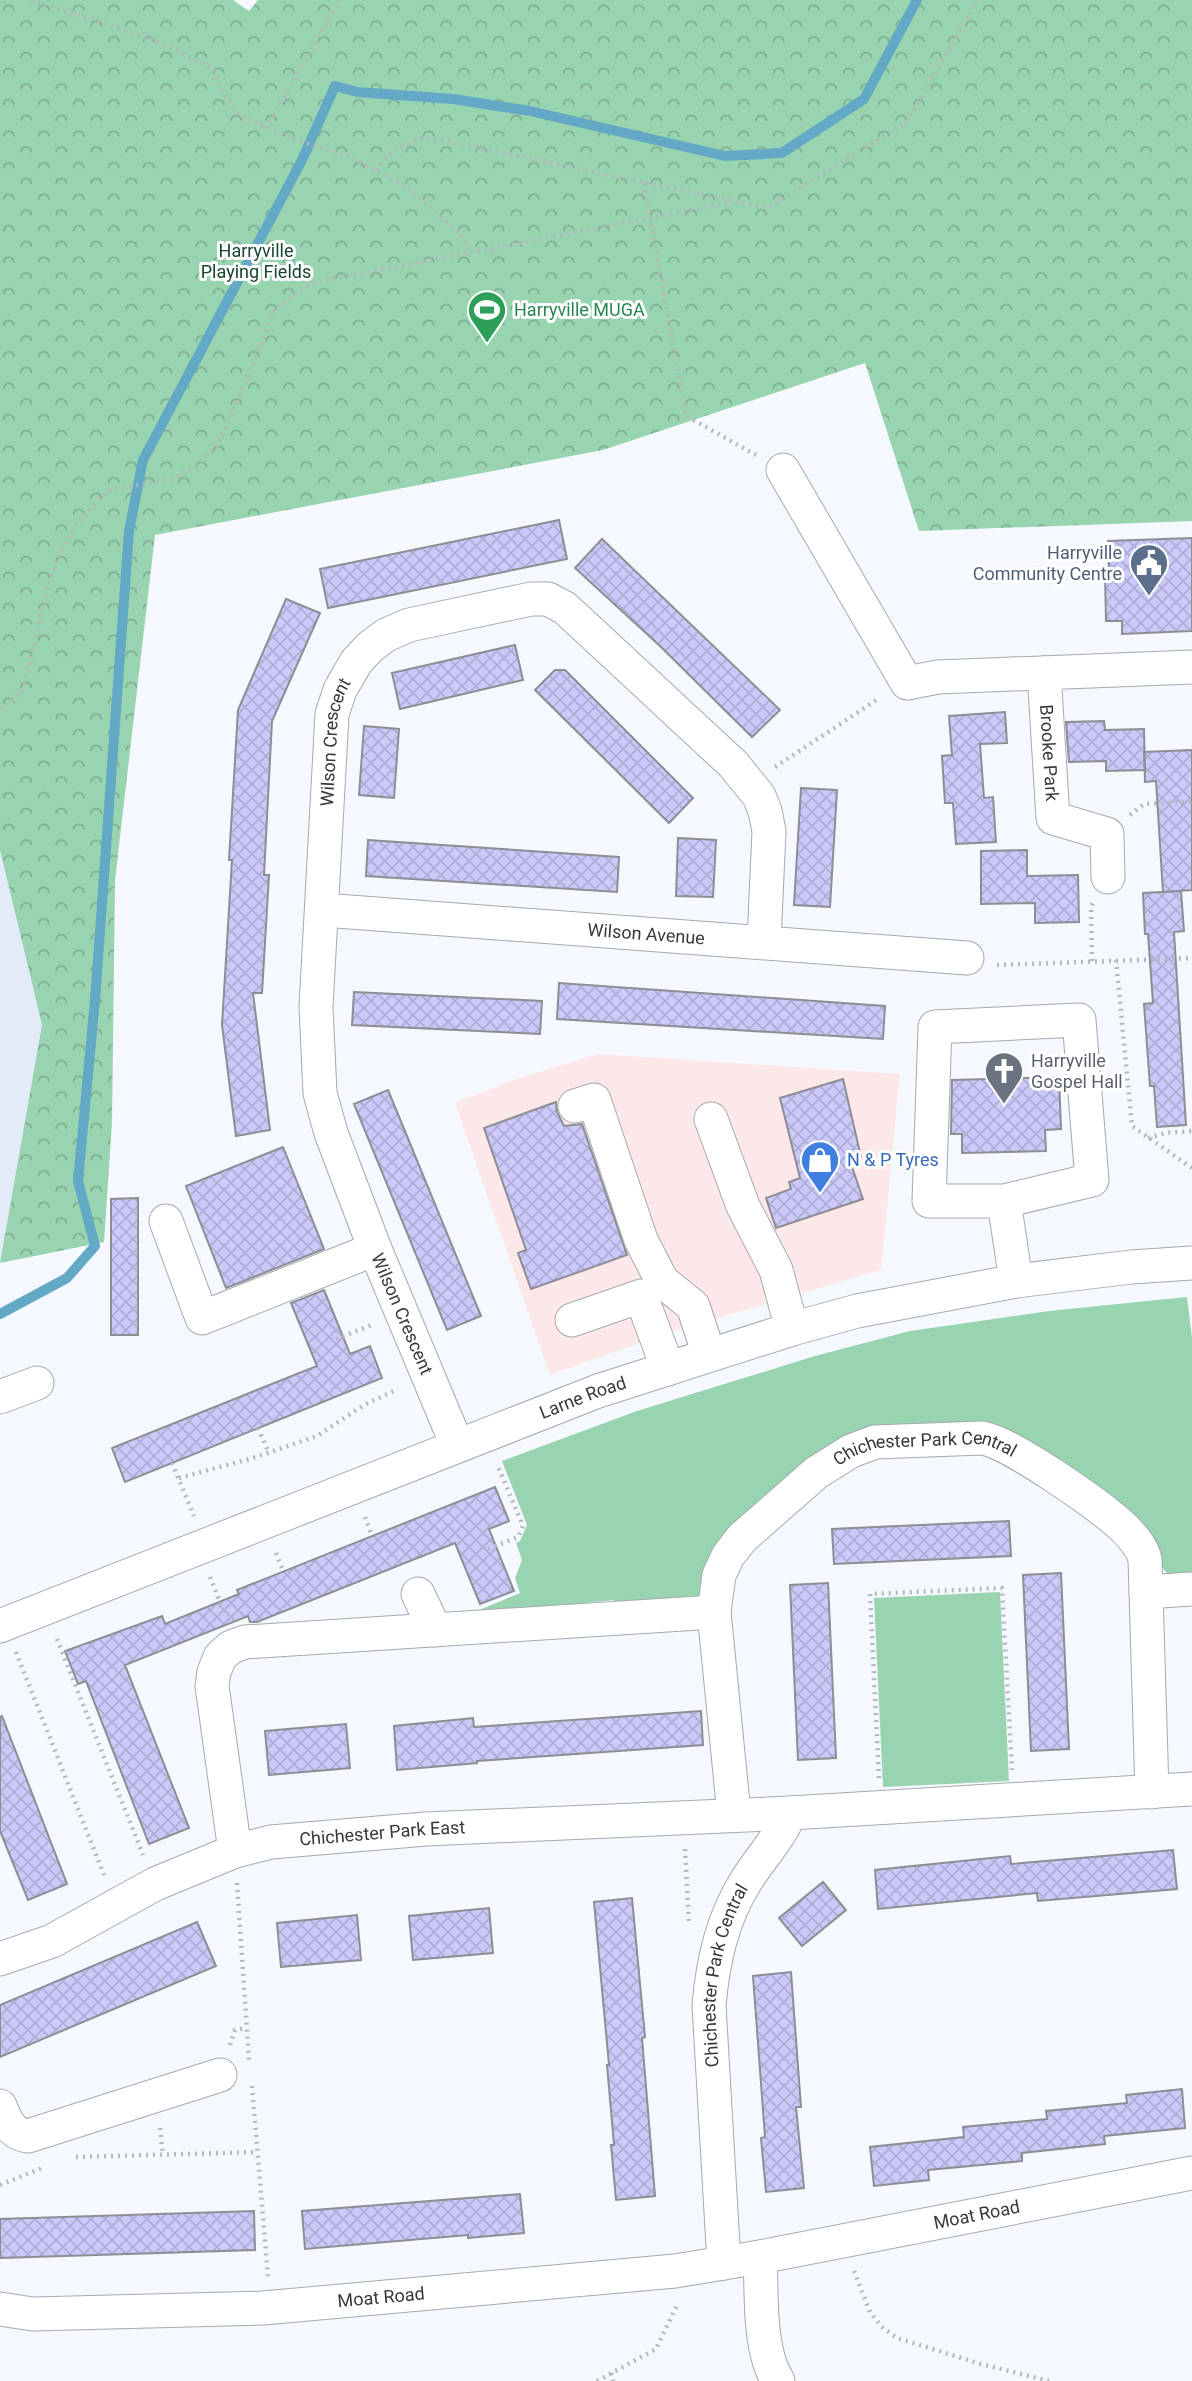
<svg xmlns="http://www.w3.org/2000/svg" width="1192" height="2381" font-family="Roboto,sans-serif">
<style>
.commercial{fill:#fde8e9}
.built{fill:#e3ebf9}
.grass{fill:#99d4b1}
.park{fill:url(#park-crowns)}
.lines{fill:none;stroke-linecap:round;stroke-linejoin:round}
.stream{stroke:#63a9c6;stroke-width:10}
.building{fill:url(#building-cross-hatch);stroke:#8d8d94;stroke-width:2}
.minor-casing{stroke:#a5a9b0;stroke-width:35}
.path{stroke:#b4b7bc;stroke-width:4.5;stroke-dasharray:2 5;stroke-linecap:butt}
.minor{stroke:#fff;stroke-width:33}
.labels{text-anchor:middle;stroke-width:6;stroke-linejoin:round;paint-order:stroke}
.park-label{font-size:18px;fill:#16462e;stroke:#fff}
.leisure-label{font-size:18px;fill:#27864d;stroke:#fff;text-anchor:start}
.service-label{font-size:18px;fill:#4e5e75;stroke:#fff;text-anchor:end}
.street-label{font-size:18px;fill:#37393c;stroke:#fff}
.worship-label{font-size:18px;fill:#5b616d;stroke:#fff;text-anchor:start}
.shop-label{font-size:18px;fill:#366cbe;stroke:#fff;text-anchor:start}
</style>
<defs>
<pattern id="park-crowns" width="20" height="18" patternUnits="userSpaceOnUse" patternTransform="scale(1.75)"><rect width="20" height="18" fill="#99d4b1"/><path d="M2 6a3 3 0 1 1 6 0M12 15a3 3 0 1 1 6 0" fill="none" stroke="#7ead91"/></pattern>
<pattern id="building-cross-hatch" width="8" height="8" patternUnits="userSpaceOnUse" patternTransform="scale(1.75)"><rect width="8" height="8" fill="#cac9f9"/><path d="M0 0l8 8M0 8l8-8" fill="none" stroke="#aeadd6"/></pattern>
</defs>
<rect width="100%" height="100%" fill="#f5f8fe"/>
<path class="commercial" d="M598,1054l302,20 -19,196 -207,61 -124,44 -95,-272 61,-24z"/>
<path class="built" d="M0,850l42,175 -40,236 -2,1z"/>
<path class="grass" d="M1187,1297l5,41v250c-17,-6 -27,-15 -37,-30l-145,-116 -141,-2 -169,161 -84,15 -2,-16 -31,3 1,13 -124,2 60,-25 -5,-15 7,-18 -6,-17 4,-2 7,-16 -25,-64 135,-50 178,-55 95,-25 139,-20z
M1000,1592l9,189 -126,6 -9,-189z"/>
<path class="park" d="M0,0h233l16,11 9,-11h934v521l-273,10 -54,-168 -262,87 -448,85 -40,345 -3,242 -8,120 -104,21 42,-238 -42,-175z"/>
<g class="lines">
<path class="stream" d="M0,1314l67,-36 28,-32 -17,-65 17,-181 34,-469 14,-71 159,-300 33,-74 22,6 96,7 77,12 195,45 57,-3 82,-54 53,-99"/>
</g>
<path class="building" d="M559,520l8,39 -239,49 -8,-39z
M1192,538v93l-70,3v-13h-16l-1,-47h4l-1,-33z
M602,539l178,171 -28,27 -92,-91 -85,-78z
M286,599l34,14 -48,108 -8,154h5l-7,118h-9l17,137 -34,6 -14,-111 10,-165h-3l9,-150z
M515,645l8,35 -123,29 -8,-36z
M555,670h10l128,128 -24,25 -134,-133z
M1005,712l2,31 -27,1 4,54 9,-1 3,45 -40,2 -3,-41h-8l-3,-47 10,-1 -3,-39z
M1104,721l1,9 39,-1 1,41 -39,1v-10l-37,1 -3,-40z
M364,726l35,3 -5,69 -35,-3z
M1192,750v140l-29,2 -7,-111 -11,1 -1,-30z
M801,788l36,2 -7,117 -36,-2z
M678,838l38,2 -3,57 -37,-1z
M368,840l251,17 -2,35 -251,-16z
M1027,850v26l51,-1 1,47 -44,1v-20l-54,1v-53z
M1181,891l3,40 -10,1 12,193 -29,2 -3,-41h-4l-6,-82 9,-1 -5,-69h-3l-2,-41z
M559,983l326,23 -2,33 -326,-20z
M354,992l188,9 -2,33 -188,-9z
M1059,1077l2,52 -16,1 1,21 -84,2v-19h-11l1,-54z
M843,1079l18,78 -11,4 13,38 -87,29 -10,-30 25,-9 -2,-7 11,-4 -20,-80z
M388,1090l93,226 -34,14 -93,-226z
M556,1102l1,10 7,14 18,-2 45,131 -96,34 -13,-36 8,-3 -42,-122z
M283,1147l41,102 -98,39 -40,-102z
M138,1198v137h-27v-136z
M324,1290l26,64 20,-8 12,32 -257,104 -13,-34 205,-82 -26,-63z
M495,1487l14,34 -20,8 25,62 -34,13 -25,-61 -198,79h-7l-2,-6 -123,49 64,163 -40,16 -63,-163 -8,3 -13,-33 97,-35 3,8 74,-30 -2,-4z
M1009,1521l2,35 -177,8 -2,-35z
M1061,1573l8,176 -38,2 -8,-176z
M828,1583l8,175 -38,2 -8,-175z
M701,1711l2,34 -226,16v2l-80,7 -3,-44 79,-8 1,9z
M2,1716l65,168 -39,16 -28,-69v-114z
M346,1724l4,44 -81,7 -4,-44z
M1173,1850l4,39 -139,12 -1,-8 -159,16 -3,-39 135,-14 1,8z
M823,1882l23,28 -44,36 -23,-28z
M632,1898l13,139 -3,1 13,158 -39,4 -5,-55h3l-7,-80h2l-15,-163z
M489,1908l4,45 -80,7 -4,-44z
M357,1915l4,45 -80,7 -4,-44z
M197,1922l19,44 -216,91v-52z
M791,1972l10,135h-5l8,81 -38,4 -5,-54 4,-1 -12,-161z
M1182,2089l3,39 -81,8 1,8 -83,9v8l-94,9 1,10 -55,6 -4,-39 94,-10 -1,-10 84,-8 -1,-8 81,-8 -1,-8z
M520,2194l4,39 -56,5v-3l-163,14 -3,-38z
M254,2211l1,39 -255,8v-39z"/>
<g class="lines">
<g class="minor-casing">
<g id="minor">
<path d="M783,470l124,213 31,-6 254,-10"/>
<path id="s1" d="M1044,673l9,145 54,16 1,43"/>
<path id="s2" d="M323,910l644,48"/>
<path d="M575,1106l19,-6 47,140 21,41 31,25 16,49"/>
<path d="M711,1119l32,87 33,64 16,59"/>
<path d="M1004,1201l88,-21 -13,-160 -144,7 -6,174h75l12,80"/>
<path d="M166,1221l36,97 173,-69"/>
<path d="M572,1320l69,-24 27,73"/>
<path d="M0,1397l37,-14"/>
<path id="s3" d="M457,1445l-82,-196 -44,-116 -11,-40 -4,-86 16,-293 8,-24 16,-28 14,-15 16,-12 23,-10 122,-26h17l17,9 168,156 26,32 6,15 4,20 -5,111"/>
<path d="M1146,1592l46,-3"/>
<path d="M418,1594l17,36"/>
<path id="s4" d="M0,1626l598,-235 194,-62 65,-18 159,-30 115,-14 61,-4"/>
<path id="s5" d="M734,1814l-20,-202 5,-37 9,-19 14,-18 74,-65 35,-22 24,-9 107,-4c28,4 120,69 142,90 9,9 18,19 21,31l7,233"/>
<path d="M235,1851l-23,-165 2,-14 6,-15 11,-10 14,-5 469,-30"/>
<path id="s6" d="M0,1959l52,-18 103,-57 80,-33 36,-9 155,-13 364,-16 402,-24"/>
<path d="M0,2106c6,15 11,28 28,30l192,-61"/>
<path d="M760,2257c2,36 -2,93 18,124"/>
<path id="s7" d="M724,2263l-15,-258c4,-44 13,-86 37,-124 14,-23 34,-43 44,-68"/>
<path id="s8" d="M0,2309l33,5 230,-6 412,-37 85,-14 432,-84"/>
</g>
</g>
<path class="path" d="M31,0l123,40 57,27 11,24 18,25 59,25 45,13 62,32 51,45 14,21
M266,128l74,-128
M376,170l17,-20 33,-13 341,71 139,-85 72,-123
M644,183l42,233 70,39
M492,250l1,7
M0,709l15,-10 10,-15 24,-104 13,-32 15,-24 18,-21 14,-13 64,-11 23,-14 20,-18 16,-32 42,-104 21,-18 21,-11 417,-80
M775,767l103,-68
M1130,815l14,-11 48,-2
M1116,960l16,166 60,42
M1092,961l-1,-54 2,-4
M997,965l195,-7
M1148,1138l17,-5 27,-2
M336,1339l36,-14
M258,1428l11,25
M172,1463l22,53
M179,1478l74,-20 64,-22 47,-31 34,-16
M365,1517l7,19
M488,1549l30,-12 5,-11 -26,-62
M276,1553l7,18
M210,1577l15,37
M57,1639l86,216
M16,1652l88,223
M879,1778l-9,-184 132,-6 10,182
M685,1849l4,75
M237,1883l12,177
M230,2045l5,-15 11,-2
M252,2086l16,190
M160,2128l3,27
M76,2157l181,-5
M0,2185l42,-17
M854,2271l16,41 12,15 15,11 84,26 68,17
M611,2373l2,8
M597,2381l59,-32 22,-46"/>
<use href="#minor" class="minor"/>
</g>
<defs>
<g id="stadium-pin" transform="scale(2.0125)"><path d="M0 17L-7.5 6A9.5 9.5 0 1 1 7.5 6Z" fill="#2e9e5b" stroke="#fff"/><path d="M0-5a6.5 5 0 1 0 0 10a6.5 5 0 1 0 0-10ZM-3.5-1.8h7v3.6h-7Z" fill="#fff"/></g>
<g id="civic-pin" transform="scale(2.0125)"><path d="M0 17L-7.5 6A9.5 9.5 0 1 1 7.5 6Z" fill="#5c6f8a" stroke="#fff"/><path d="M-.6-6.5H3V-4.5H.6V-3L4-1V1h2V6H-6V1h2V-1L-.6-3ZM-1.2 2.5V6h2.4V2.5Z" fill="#fff"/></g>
<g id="church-pin" transform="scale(2.0125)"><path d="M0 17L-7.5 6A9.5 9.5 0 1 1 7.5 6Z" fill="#6b7280" stroke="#fff"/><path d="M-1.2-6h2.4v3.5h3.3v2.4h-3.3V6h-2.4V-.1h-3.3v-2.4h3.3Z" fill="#fff"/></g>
<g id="shop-pin" transform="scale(2.0125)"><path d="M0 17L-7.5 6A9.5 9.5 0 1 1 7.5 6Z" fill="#3f7fe0" stroke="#fff"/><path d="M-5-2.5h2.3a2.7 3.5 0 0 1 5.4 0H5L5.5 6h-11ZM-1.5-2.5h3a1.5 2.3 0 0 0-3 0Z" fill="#fff"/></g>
</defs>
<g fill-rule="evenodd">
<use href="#stadium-pin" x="487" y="310"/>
<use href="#civic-pin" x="1149" y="563"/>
<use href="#church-pin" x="1004" y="1071"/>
<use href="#shop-pin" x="820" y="1160"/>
</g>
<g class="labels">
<g class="park-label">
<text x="256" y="257">Harryville<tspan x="256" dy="21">Playing Fields</tspan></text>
</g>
<g class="leisure-label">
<text x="514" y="316">Harryville MUGA</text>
</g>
<g class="service-label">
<text x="1122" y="559">Harryville<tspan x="1122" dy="21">Community Centre</tspan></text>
</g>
<g class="street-label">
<text dy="6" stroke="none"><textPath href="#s3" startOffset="730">Wilson Crescent</textPath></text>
<text dy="6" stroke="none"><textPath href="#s1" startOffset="80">Brooke Park</textPath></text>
<text dy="6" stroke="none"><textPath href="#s2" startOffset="324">Wilson Avenue</textPath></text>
<text transform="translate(402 1314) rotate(67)" y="6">Wilson Crescent</text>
<text dy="6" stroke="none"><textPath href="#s4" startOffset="626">Larne Road</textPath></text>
<text dy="6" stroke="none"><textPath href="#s5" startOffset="499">Chichester Park Central</textPath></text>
<text dy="6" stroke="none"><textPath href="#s6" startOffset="408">Chichester Park East</textPath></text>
<text dy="6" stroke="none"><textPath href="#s7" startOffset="290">Chichester Park Central</textPath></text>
<text dy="6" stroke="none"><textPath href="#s8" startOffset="984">Moat Road</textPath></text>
<text dy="6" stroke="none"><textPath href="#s8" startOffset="382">Moat Road</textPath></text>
</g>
<g class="worship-label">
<text x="1031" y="1067">Harryville<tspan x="1031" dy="21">Gospel Hall</tspan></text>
</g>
<g class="shop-label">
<text x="847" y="1166">N &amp; P Tyres</text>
</g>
</g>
</svg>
